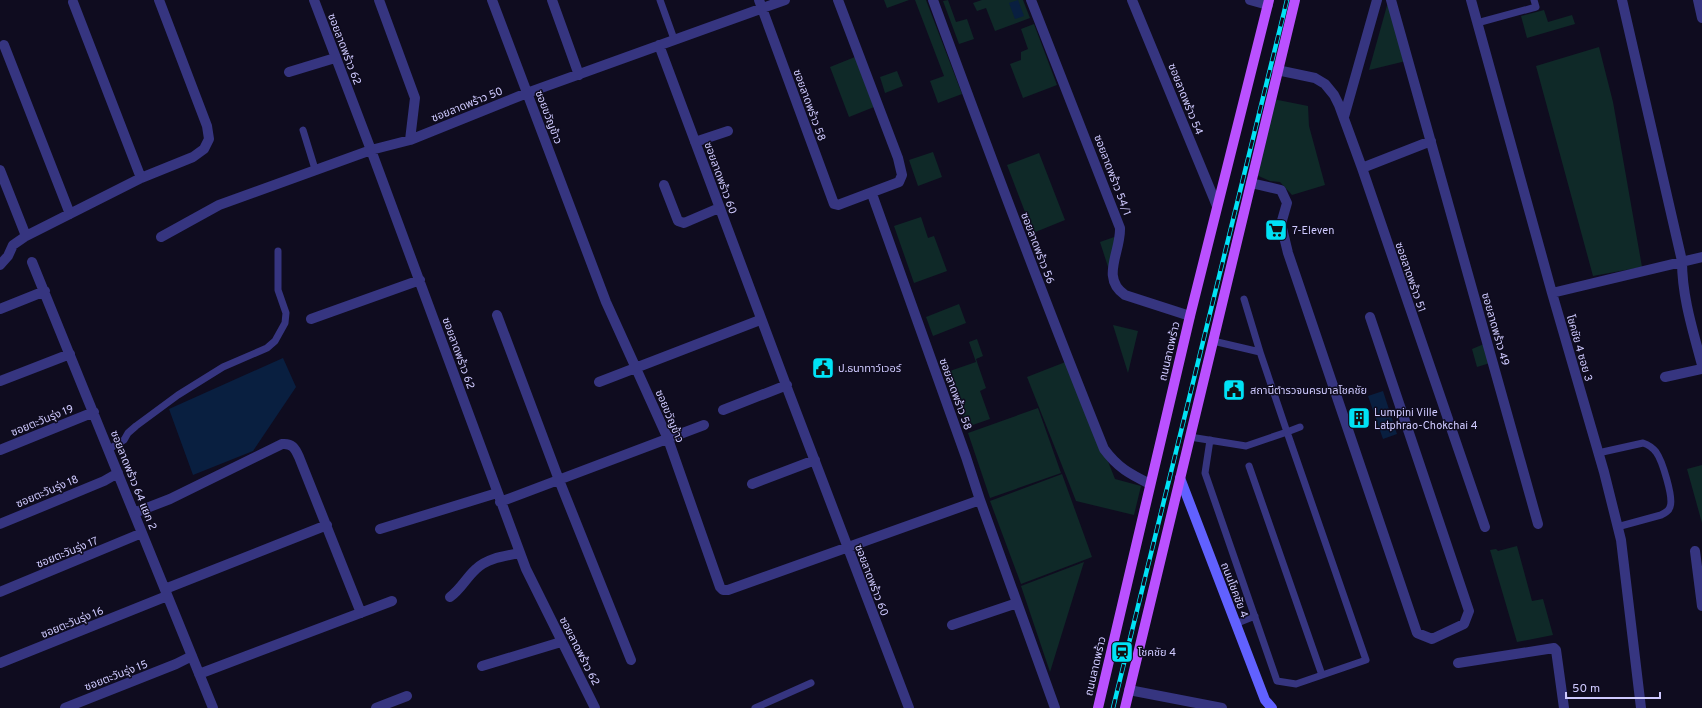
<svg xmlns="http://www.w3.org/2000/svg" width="1702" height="708" font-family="Overpass,'Noto Sans Thai',sans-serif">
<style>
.green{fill:#0f2928}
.water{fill:#091f40}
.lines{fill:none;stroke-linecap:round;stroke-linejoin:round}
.service{stroke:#363580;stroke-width:7}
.minor{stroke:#363580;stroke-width:10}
.secondary{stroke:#6161ff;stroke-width:10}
.primary{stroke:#ba51ff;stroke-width:10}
.rail-casing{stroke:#00e2f5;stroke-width:4.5}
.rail{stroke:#0f0c1f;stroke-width:3;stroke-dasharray:9;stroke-linecap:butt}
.labels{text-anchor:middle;stroke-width:3;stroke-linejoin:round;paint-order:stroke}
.street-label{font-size:11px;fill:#cfcaff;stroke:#0f0c1f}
.poi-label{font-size:11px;fill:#cfcaff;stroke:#0f0c1f;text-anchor:start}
</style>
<rect width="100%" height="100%" fill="#0f0c1f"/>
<path class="green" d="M884,0h25l-22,8z
M915,0h11l36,94 -24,9 -8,-22 14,-5z
M948,0l8,22 11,-3 7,20 -15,5 -16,-43z
M982,0h41l7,18 -35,13 -9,-23 -9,3 -4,-8z
M1388,2l18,59 -37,9z
M1544,10l4,12 24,-7 3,9 -48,14 -6,-22z
M1034,24l23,61 -34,13 -13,-34 11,-4v-8l7,-3 -7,-20z
M1599,47l14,55 29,165 -49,9 -57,-210z
M855,57l19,50 -25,10 -19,-50z
M897,71l6,15 -18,7 -5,-16z
M1273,99l35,7 1,20 16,59 -33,10 -12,-13 -10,-1 -16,-7z
M933,152l9,25 -24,9 -9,-26z
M1039,153l26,67 -32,13 -26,-68z
M921,217l7,21 6,-2 13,35 -33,12 -20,-57z
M1120,235l-10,38 -10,-31z
M959,304l7,19 -33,13 -7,-19z
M1113,325l25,6 -10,42z
M977,339l6,17 -7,3 10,29 -6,3 10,28 -23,8 -20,-55 29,-10 -7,-20z
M1484,344l6,19 -13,4 -5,-18z
M1068,361l47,118 26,7 -7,29 -58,-14 -49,-124z
M1038,408l23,65 -71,25 -22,-65z
M1702,465v58l-15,-54z
M1062,474l30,83 -71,27 -31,-83z
M1517,546l15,55 11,-2 10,36 -36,7 -27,-92 6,-1 2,2z
M1084,562l-34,110 -29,-86z"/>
<path class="water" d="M1018,0l6,16 -9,3 -6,-16z
M283,358l13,29 -43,64 -60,24 -24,-66z
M1383,391l14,43 -14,5 -15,-43z"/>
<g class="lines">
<path class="service" d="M660,0l14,39
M1477,23l59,-16 -2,-7
M303,130l12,39
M1244,299l16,53
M1190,437l56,9 41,-14 -27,-80 -47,-11
M1210,440l-5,33 72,208 19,3 70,-24 -79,-228 13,-5
M109,449l15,-9 4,-7 8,-7 42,-31 45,-28 44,-19 8,-7 10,-18 1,-10 -8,-23v-39
M1598,453l45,-10c6,2 9,4 13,9 6,8 18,46 14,55 -1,4 -5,6 -9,8l-44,12
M1249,466l73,209
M1235,624l20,-8
M755,708l56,-25"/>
<path class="minor" d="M314,0l57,150 155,419 69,139
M379,0l36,98 -5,42
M492,0l114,302 62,137 52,148 3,3h5l252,-90
M552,0l27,75
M759,0l75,204 4,1 61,-23 3,-7 -4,-17 -60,-158
M933,0c55,150 111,300 171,449 14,19 26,25 46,35
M1031,0l89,228c1,24 -20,50 5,67l65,21
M1132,0l85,206
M1250,0l18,5
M1391,0l147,524
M1471,0l81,293 52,179 17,68 20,168
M1622,0l60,261c0,36 11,70 20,104
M1698,0l4,18
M73,2l68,176
M4,45l66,169
M659,45c82,221 165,443 250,663
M1277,70l38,8 10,6 9,11 5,10 23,63 123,359
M289,72l46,-14
M1344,117l33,-117
M695,142l33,-11
M1362,168l69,-27
M0,170l26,66
M1251,183l30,7 6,13 -6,21 7,29 129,380 15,6 32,-15 5,-13 -99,-294
M664,185l14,36 6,2 35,-15
M872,194l94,263 14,43 75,208
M161,237l58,-32 152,-55 39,-10 117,-47 258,-93
M32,262l181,446
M0,265l8,-9 5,-11 13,-9 115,-58 52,-21 11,-8 5,-10 -2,-13 -48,-126
M1552,293l150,-36
M0,309l45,-18
M497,315l62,165 72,180
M311,319l109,-39
M1665,377l37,-8
M0,381l70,-27
M599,382l161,-62
M723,410l64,-25
M0,450l94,-38
M752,484l63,-24
M500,502l204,-77
M134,513l36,-14 112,-55c10,-1 13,4 17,13l62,156
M0,524l104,-43 14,-8
M380,529l117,-36
M1695,551l7,55
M165,589l162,-64
M0,592l142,-59
M450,597c11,-8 16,-19 26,-28 11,-11 29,-13 44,-16
M952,625l65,-22
M0,663l167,-67
M1458,663l96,-15 2,2 8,58
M482,666l79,-24
M199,674l193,-73
M1129,690l93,18
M65,708l111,-44 16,-8
M376,708l31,-12"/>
<path class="secondary" d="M1180,478l85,222 7,8"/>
<path class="primary" d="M1098,708l92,-392 79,-316
M1125,708l170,-708"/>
<g class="rail-casing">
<path id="rail" d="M1113,708l174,-708"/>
</g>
<use href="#rail" class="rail"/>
</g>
<defs>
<g id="supermarket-square" transform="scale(1.15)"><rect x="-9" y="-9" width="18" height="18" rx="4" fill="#00e2f5" stroke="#0f0c1f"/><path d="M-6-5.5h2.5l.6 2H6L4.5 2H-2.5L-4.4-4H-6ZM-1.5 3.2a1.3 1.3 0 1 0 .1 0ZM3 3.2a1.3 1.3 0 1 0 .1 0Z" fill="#111"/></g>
<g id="civic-square" transform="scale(1.15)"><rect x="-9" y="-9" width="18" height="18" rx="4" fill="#00e2f5" stroke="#0f0c1f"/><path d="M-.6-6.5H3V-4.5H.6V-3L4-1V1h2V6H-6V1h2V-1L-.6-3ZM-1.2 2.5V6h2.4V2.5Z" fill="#111"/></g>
<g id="building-square" transform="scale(1.15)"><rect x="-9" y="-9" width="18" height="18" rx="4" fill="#00e2f5" stroke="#0f0c1f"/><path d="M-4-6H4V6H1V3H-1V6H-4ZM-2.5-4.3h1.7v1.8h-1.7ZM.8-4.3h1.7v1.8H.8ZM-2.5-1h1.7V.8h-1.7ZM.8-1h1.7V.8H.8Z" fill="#111"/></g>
<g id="station-square" transform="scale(1.15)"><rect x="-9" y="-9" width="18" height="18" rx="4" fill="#00e2f5" stroke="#0f0c1f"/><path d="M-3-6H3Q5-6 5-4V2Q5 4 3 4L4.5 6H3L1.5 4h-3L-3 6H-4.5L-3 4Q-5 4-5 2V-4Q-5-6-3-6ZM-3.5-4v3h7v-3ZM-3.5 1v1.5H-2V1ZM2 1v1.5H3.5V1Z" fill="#111"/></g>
</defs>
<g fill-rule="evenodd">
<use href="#supermarket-square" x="1276" y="230"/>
<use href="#civic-square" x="823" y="368"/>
<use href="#civic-square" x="1234" y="390"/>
<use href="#building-square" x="1359" y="418"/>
<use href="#station-square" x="1122" y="652"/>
</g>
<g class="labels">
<g class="street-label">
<text transform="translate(345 49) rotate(69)" y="4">ซอยลาดพร้าว 62</text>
<text transform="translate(1186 99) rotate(68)" y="4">ซอยลาดพร้าว 54</text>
<text transform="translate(467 104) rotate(-22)" y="4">ซอยลาดพร้าว 50</text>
<text transform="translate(810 105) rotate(70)" y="4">ซอยลาดพร้าว 58</text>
<text transform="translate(549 117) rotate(69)" y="4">ซอยขวัญข้าว</text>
<text transform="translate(1113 175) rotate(69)" y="4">ซอยลาดพร้าว 54/1</text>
<text transform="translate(721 178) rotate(70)" y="4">ซอยลาดพร้าว 60</text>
<text transform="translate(1038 248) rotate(69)" y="4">ซอยลาดพร้าว 56</text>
<text transform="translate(1411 277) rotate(71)" y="4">ซอยลาดพร้าว 51</text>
<text transform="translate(1496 329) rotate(74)" y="4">ซอยลาดพร้าว 49</text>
<text transform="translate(1580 348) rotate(74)" y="4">โชคชัย 4 ซอย 3</text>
<text transform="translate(1169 351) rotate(-77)" y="4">ถนนลาดพร้าว</text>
<text transform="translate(459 353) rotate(70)" y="4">ซอยลาดพร้าว 62</text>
<text transform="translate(956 394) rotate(70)" y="4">ซอยลาดพร้าว 58</text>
<text transform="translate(670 416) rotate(67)" y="4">ซอยขวัญข้าว</text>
<text transform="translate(42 420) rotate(-22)" y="4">ซอยตะวันรุ่ง 19</text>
<text transform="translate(134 480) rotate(68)" y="4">ซอยลาดพร้าว 64 แยก 2</text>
<text transform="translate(47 491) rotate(-23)" y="4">ซอยตะวันรุ่ง 18</text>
<text transform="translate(67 552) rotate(-22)" y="4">ซอยตะวันรุ่ง 17</text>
<text transform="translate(872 580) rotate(69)" y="4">ซอยลาดพร้าว 60</text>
<text transform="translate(1235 590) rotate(69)" y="4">ถนนโชคชัย 4</text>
<text transform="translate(72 622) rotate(-22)" y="4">ซอยตะวันรุ่ง 16</text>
<text transform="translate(580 651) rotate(63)" y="4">ซอยลาดพร้าว 62</text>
<text transform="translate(1095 666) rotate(-77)" y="4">ถนนลาดพร้าว</text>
<text transform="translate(116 675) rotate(-21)" y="4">ซอยตะวันรุ่ง 15</text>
</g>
<g class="poi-label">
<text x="1292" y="234">7-Eleven</text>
<text x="838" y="372">ป.ธนาทาว์เวอร์</text>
<text x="1250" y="394">สถานีตำรวจนครบาลโชคชัย</text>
<text x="1374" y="416">Lumpini Ville<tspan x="1374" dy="13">Latphrao-Chokchai 4</tspan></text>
<text x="1138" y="656">โชคชัย 4</text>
</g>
</g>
<path d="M1566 692v6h94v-6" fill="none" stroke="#cfcaff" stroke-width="2"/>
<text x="1572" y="692" font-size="12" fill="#cfcaff" stroke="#0f0c1f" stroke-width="3" paint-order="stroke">50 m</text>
</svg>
